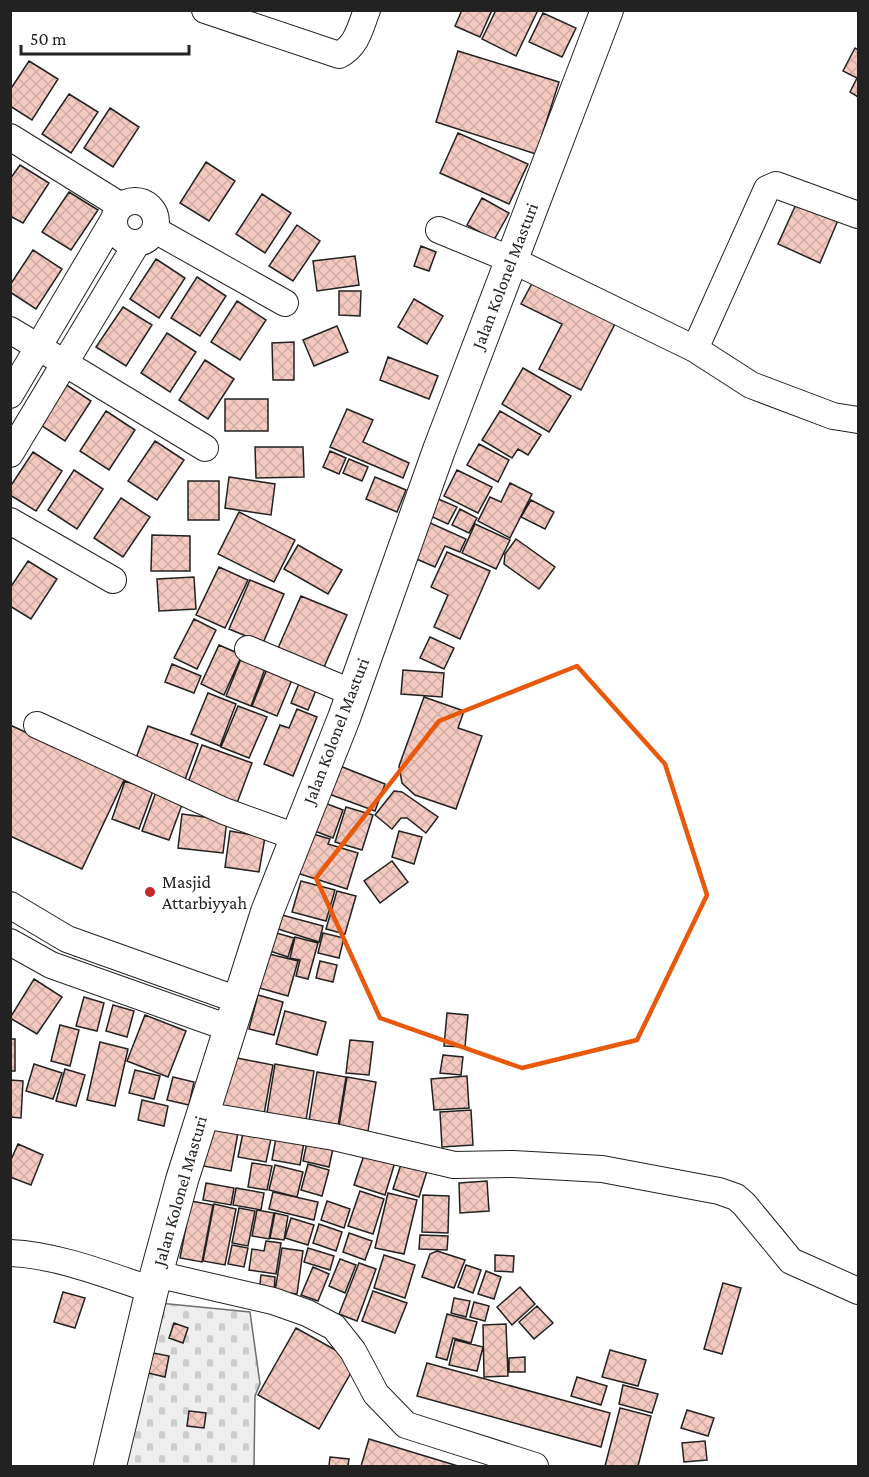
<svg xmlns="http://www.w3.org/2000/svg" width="869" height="1477" font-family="'Crimson Pro',serif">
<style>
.cemetery{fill:url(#cemetery-stones);stroke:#6f6f6f;stroke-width:1.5}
.building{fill:url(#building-cross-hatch);stroke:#222;stroke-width:1.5}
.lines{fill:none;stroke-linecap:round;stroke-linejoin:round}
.minor-casing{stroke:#222;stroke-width:28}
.major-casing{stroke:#222;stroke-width:34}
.minor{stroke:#fff;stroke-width:26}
.major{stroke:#fff;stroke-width:32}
.marked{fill:none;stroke:#e8590c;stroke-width:4.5;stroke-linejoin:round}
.poi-dot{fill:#c62828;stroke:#fff;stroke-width:2}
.labels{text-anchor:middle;stroke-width:4.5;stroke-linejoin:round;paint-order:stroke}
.street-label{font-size:18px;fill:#222;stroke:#fff}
.poi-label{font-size:18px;fill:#222;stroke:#fff;text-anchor:start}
</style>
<defs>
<pattern id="cemetery-stones" width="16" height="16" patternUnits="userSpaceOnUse" patternTransform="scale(1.5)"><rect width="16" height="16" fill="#eee"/><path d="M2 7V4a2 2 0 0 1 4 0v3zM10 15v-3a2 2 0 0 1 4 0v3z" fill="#ccc"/></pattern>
<pattern id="building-cross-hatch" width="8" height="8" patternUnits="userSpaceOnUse" patternTransform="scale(1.5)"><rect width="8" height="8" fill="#f3c9c0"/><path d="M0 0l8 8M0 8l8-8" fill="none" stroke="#d0aca5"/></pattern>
</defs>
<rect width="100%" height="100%" fill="#fff"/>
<path class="cemetery" d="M159,1303l91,9 10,72 -5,12 -1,70h-132z"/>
<path class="building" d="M462,10h30l-12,27 -25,-11z
M496,10h42l-22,46 -34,-17z
M543,13l33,15 -14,29 -33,-15z
M855,48l3,2v47l-8,-5 7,-14 -14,-7z
M458,51l101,31 -23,72 -100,-32z
M29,61l29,18 -26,41 -22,-14v-16z
M69,94l29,18 -27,41 -29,-19z
M110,108l29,19 -26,40 -29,-19z
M458,133l70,31 -19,40 -69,-31z
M206,162l29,19 -26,40 -29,-18z
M20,165l29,18 -26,40 -13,-7v-37z
M69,192l29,18 -27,40 -29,-18z
M262,194l29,19 -26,40 -29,-19z
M482,198l27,15 -15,27 -27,-15z
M798,200l41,18 -19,45 -42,-19z
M297,225l23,16 -27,40 -24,-15z
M421,246l15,6 -7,19 -15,-5z
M33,250l29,19 -26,40 -26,-17v-7z
M355,256l4,29 -42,6 -4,-30z
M156,259l29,19 -26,40 -29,-19z
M536,276l82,42 -37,72 -42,-21 23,-45 -41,-20z
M197,277l29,19 -26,40 -29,-18z
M339,291h22l-1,25 -21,-1z
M414,299l29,17 -16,28 -29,-17z
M237,301l29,19 -26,40 -29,-18z
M123,307l29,18 -26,41 -30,-19z
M337,326l11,26 -34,14 -11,-26z
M167,333l29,19 -26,40 -29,-19z
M294,342v38h-21l-1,-37z
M388,357l50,19 -9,23 -49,-19z
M205,360l29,19 -26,40 -29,-19z
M523,368l48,28 -22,36 -47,-28z
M62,382l29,19 -26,40 -29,-19z
M225,399h43v32h-43z
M347,409l26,11 -10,22 46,21 -6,15 -73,-31z
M106,411l29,19 -26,40 -29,-19z
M500,411l41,24 -13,20 -10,-6 -6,9 -30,-18z
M155,441l29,19 -27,40 -29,-19z
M479,444l30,16 -11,22 -31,-17z
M255,447h48l1,30 -48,1z
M330,451l16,7 -7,16 -16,-7z
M33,452l29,19 -26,40 -26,-16v-8z
M349,459l19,8 -6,14 -19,-8z
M74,470l29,19 -26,40 -29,-19z
M457,470l35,17 -14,26 -34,-17z
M229,477l46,7 -4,31 -46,-7z
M375,477l31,13 -9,22 -31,-13z
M188,481h31v39h-31z
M510,483l22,11 -22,44 -32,-17 12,-24 11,5z
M121,498l29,19 -27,40 -29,-19z
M436,498l21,9 -9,17 -20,-9z
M531,500l23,12 -9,17 -24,-12z
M460,509l17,9 -8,15 -17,-8z
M239,512l56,28 -21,42 -56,-28z
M428,522l38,17 -6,13 -15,-6 -10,21 -23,-10z
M475,524l35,16 -14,29 -34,-16z
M152,535l38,1v35h-39z
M516,539l39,28 -16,22 -35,-25 1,-10z
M298,545l44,25 -14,24 -44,-25z
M447,552l43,19 -30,68 -26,-12 14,-32 -17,-8z
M28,561l29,18 -26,40 -21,-13v-18z
M219,567l29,13 -23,48 -29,-13z
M194,577l2,32 -37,2 -2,-32z
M250,580l34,14 -21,49 -34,-14z
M301,596l46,19 -23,52 -46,-19z
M194,619l22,11 -19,39 -23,-11z
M430,637l24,11 -10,21 -24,-11z
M219,645l23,10 -18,40 -23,-11z
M241,659l24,10 -14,37 -25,-10z
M172,664l29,12 -7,17 -29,-11z
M267,669l25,11 -15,36 -25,-10z
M403,670l41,3 -2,24 -41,-3z
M300,681l17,7 -9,22 -17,-7z
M208,693l28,11 -16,42 -29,-12z
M424,697l40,14 -6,17 24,8 -26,73 -41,-14 -13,-12 -3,-17z
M238,706l29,11 -18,41 -28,-11z
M297,709l20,8 -24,59 -29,-12 16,-39 9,3z
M10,725l115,53 -43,91 -72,-33z
M148,726l50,18 -15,41 -50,-19z
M202,745l50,18 -15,40 -50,-18z
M340,766l45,18 -10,27 -46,-17z
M125,781l28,10 -14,38 -27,-10z
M394,791l8,1 36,25 -12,16 -19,-15h-6l-9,11 -17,-14z
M156,792l27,10 -14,38 -27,-9z
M322,802l21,8 -10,28 -21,-8z
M346,807l27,8 -11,35 -27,-8z
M182,814l45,6 -4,33 -45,-5z
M230,831l35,6 -6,35 -34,-5z
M399,831l23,6 -8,27 -22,-7z
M310,833l20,6 -2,5 30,9 -11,36 -50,-16z
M392,861l16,21 -28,21 -16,-22z
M301,881l34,9 -9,31 -34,-9z
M337,891l19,5 -11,38 -19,-5z
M282,915l41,11 -4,16 -41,-13z
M273,932l21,6 -6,19 -21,-7z
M323,933l21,5 -5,20 -21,-5z
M295,937l23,6 -10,36 -12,-3 4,-16 -10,-2z
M265,953l33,8 -10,35 -32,-9z
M320,961l17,4 -4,17 -17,-4z
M34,979l28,18 -25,37 -27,-16z
M258,995l25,7 -9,33 -25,-6z
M84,997l20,6 -7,28 -21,-5z
M113,1005l21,6 -7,26 -21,-6z
M285,1011l41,11 -9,33 -41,-11z
M447,1013l21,2 -3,32 -21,-1z
M145,1015l41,16 -18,46 -41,-16z
M60,1025l19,5 -9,36 -19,-5z
M10,1039h5v32h-5z
M350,1040l23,2 -4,33 -23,-2z
M100,1042l28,7 -13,57 -28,-6z
M443,1055l20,2 -2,18 -21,-2z
M227,1056l46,9 -9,49 -47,-9z
M34,1064l28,9 -9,26 -27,-8z
M275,1064l39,7 -8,49 -39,-7z
M65,1069l20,6 -9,31 -20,-5z
M135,1070l25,6 -6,23 -25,-6z
M317,1072l29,5 -8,49 -29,-5z
M467,1076l2,32 -35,2 -3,-31z
M173,1077l21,5 -5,23 -22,-5z
M347,1077l29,5 -8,49 -29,-5z
M10,1080l13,1 -2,37 -11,-1z
M142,1100l26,6 -4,20 -26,-6z
M471,1110l2,35 -31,2 -2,-35z
M211,1122l28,5 -8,44 -28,-5z
M244,1128l28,6 -6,28 -28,-5z
M277,1132l28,5 -5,28 -28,-5z
M308,1138l26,6 -5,23 -26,-6z
M18,1144l25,11 -12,30 -21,-8v-15z
M366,1149l30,10 -11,36 -31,-10z
M402,1161l26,7 -9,29 -26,-8z
M252,1163l20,3 -5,24 -19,-3z
M308,1164l21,6 -7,26 -21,-6z
M275,1165l28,7 -6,25 -28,-7z
M487,1181l2,30 -29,2 -1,-30z
M206,1183l28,5 -3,17 -28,-5z
M236,1188l28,5 -3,17 -28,-5z
M360,1191l24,8 -11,35 -25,-8z
M273,1192l45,10 -4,18 -45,-11z
M388,1193l29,7 -13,54 -29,-6z
M423,1195l26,1 -1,37 -26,-1z
M191,1201l22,4 -11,57 -22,-4z
M327,1201l23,8 -6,19 -23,-8z
M214,1204l22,5 -11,56 -22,-4z
M239,1208l16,3 -7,35 -16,-3z
M257,1210l17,3 -5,26 -17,-3z
M275,1213l13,3 -4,24 -14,-2z
M291,1218l23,7 -6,20 -23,-7z
M319,1224l23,8 -6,19 -23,-8z
M349,1233l23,8 -7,19 -22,-8z
M420,1235l28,1 -1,14 -28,-1z
M266,1241l15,2 -5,31 -27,-4 3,-21 12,2z
M232,1245l16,3 -4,19 -16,-3z
M282,1248l21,3 -6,43 -22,-3z
M308,1248l26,8 -4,14 -26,-8z
M437,1251l28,9 -11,28 -32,-11 8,-23z
M384,1255l31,10 -10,33 -31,-10z
M495,1255l19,1 -1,16 -18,-1z
M340,1259l16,6 -11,28 -16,-7z
M359,1263l17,6 -19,52 -18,-7z
M466,1265l15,5 -8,23 -15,-6z
M313,1267l16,7 -11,27 -17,-6z
M486,1271l15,6 -7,22 -16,-5z
M261,1275l14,2 -1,16 -15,-1z
M723,1283l18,5 -19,66 -18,-5z
M520,1287l15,17 -23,21 -15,-18z
M373,1291l34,12 -12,30 -33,-12z
M63,1292l22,6 -10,30 -21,-6z
M454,1298l16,3 -4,16 -15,-4z
M474,1302l15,4 -4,15 -15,-4z
M537,1306l16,17 -19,16 -15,-17z
M447,1314l30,8 -6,21 -18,-5 -6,22 -11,-3z
M174,1323l14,5 -5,15 -14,-5z
M506,1324l2,52 -24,1 -1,-52z
M296,1328l61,34 -38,67 -61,-34z
M455,1340l28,7 -6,24 -28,-6z
M610,1350l36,10 -8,26 -36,-9z
M148,1352l21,4 -4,21 -21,-5z
M525,1357v15h-16v-14z
M427,1363l183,50 -9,34 -184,-51z
M577,1377l30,9 -6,19 -30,-9z
M623,1385l35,9 -6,19 -33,-9z
M620,1408l31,8 -13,50h-33z
M687,1410l27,8 -6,18 -27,-8z
M189,1411l17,2 -2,15 -17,-2z
M369,1439l89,27h-97z
M705,1441l2,19 -23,2 -2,-19z
M330,1457l19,2 -1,7h-19z"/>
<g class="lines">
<g class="minor-casing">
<path id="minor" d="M205,10l134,45c18,-9 21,-27 28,-45
M10,137l111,69
M114 222a21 21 0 1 1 42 0a21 21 0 1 1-42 0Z
M155,230l130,73
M439,230l73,30 183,89 56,36 82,31 25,4
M10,330l195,118
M695,349l72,-160 9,-4 82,30
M10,395l104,-176
M10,454l127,-211
M10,521l103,59
M248,649l105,44
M37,725l187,86 72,26
M10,905l57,34 171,61
M10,942l41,23 178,63
M202,1115l132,22 120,28 59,-1 89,5 117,22 17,6 8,7 47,57 67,30
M10,1253c48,2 97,22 142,37
M156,1274l117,27 34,12 27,14 19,24 23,43 30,31 129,41"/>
</g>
<g class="major-casing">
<path id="major" d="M110,1466l42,-176 30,-110 85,-268 77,-194 95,-268 168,-440"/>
</g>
<use href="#minor" class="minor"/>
<use href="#major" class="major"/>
</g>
<path class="marked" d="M577,666l88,98 42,131 -70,145 -115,28 -142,-50 -64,-140 123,-157z"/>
<circle class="poi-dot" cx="150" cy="892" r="6"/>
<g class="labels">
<g class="street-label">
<text transform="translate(505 276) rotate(-69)" y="6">Jalan Kolonel Masturi</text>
<text transform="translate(336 731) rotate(-69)" y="6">Jalan Kolonel Masturi</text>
<text transform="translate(180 1191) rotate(-74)" y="6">Jalan Kolonel Masturi</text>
</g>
<g class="poi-label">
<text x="162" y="888">Masjid<tspan x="162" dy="21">Attarbiyyah</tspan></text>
</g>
</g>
<rect width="869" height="1477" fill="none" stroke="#222222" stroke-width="24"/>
<path d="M21 45v9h168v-9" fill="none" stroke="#222222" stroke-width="3"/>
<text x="30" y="45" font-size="18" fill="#222222" stroke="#ffffff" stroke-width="4.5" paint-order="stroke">50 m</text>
</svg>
